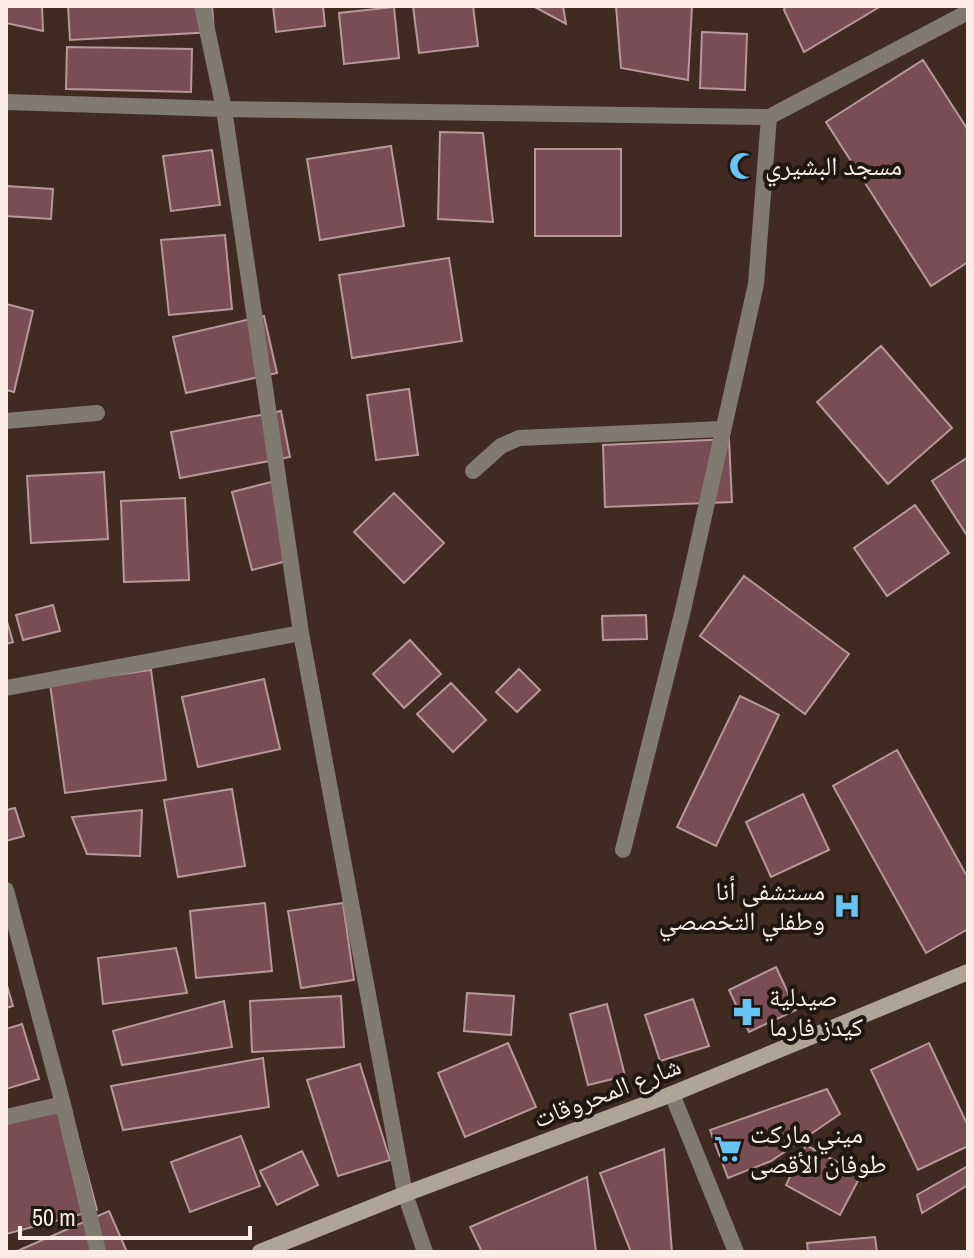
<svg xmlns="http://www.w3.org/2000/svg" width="974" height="1258" font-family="'Archivo Narrow','Noto Naskh Arabic',sans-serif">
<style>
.building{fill:#794d55;stroke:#b6989d;stroke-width:2}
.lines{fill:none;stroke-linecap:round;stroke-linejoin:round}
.street{stroke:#817a71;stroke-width:16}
.secondary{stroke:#afa495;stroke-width:16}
.labels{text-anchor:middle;stroke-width:8;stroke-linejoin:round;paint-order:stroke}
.poi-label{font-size:26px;fill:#fbece7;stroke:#201612;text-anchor:start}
.street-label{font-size:26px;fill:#fbece7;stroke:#201612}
</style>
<rect width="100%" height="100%" fill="#402a22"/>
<path class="building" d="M6,6h36l1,25 -37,-8z
M68,6h144l2,26 -144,8z
M273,6h50l2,20 -49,6z
M413,6h60l5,40 -59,7z
M533,6h30l3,18z
M616,6h76l-4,74 -67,-12z
M785,6h96l-77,46 -20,-42z
M394,7l5,51 -55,6 -5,-51z
M702,32l45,2 -2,56 -45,-2z
M67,47l125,2 -1,43 -125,-3z
M923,60l45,70v132l-37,24 -105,-164z
M440,132l43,1 10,89 -55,-3z
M391,146l13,80 -84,14 -13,-81z
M535,149h86v87h-86z
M212,150l8,55 -49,6 -8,-55z
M6,186l47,3 -2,30 -45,-3z
M225,235l7,74 -63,6 -8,-75z
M449,258l13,83 -110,17 -13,-83z
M6,304l27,7 -19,81 -8,-2z
M264,316l13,57 -91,20 -13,-56z
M881,346l71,82 -64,56 -71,-82z
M409,389l9,66 -42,5 -9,-65z
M281,411l9,46 -110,21 -9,-46z
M729,439l3,63 -127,5 -2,-62z
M968,457v80l-36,-56z
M104,472l4,67 -77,4 -4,-67z
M275,481l20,78 -43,11 -20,-78z
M394,493l50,50 -40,40 -50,-51z
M185,498l4,82 -65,2 -3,-81z
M915,505l34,48 -62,43 -33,-48z
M744,576l105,78 -44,60 -105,-78z
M53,605l7,26 -37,9 -7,-25z
M646,615l1,24 -44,1 -1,-24z
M6,618l7,24 -7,2z
M410,640l31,34 -37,34 -31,-34z
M519,669l21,21 -23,22 -21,-20z
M151,670l15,110 -101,13 -15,-109z
M264,679l16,70 -82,18 -16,-70z
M451,683l35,37 -33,32 -36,-38z
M740,696l39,19 -63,131 -39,-19z
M897,750l71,128v51l-42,24 -93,-167z
M232,789l13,77 -67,11 -14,-77z
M803,794l26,56 -58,27 -25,-55z
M15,808l9,28 -18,5v-31z
M142,810l-2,46 -53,-2 -15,-37z
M265,903l7,68 -76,7 -6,-67z
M343,903l11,77 -53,8 -13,-77z
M176,948l11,45 -84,11 -5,-46z
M776,967l20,43 -47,22 -20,-42z
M6,982l7,24 -7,2z
M467,993l47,3 -3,39 -47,-4z
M341,996l3,51 -92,5 -2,-51z
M693,999l16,47 -49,15 -15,-46z
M224,1001l8,46 -110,18 -9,-34z
M607,1004l18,72 -37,9 -18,-71z
M22,1024l17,55 -33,10v-60z
M508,1043l28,64 -71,30 -27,-64z
M929,1043l39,83v20l-50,24 -47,-100z
M263,1058l6,49 -146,23 -12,-44z
M360,1064l30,96 -52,16 -31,-96z
M827,1089l13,25 -69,47 -43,17 -18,-48z
M70,1108l27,102 -91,24v-110z
M241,1136l19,50 -70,26 -19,-50z
M806,1145l55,30 -21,40 -54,-30z
M664,1149l8,103h-41l-31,-79z
M302,1151l16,34 -41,20 -17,-34z
M968,1166v19l-46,28 -5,-18z
M587,1177l9,75h-114l-12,-25z
M109,1211l18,41h-112z
M875,1237l2,15h-69l-1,-9z"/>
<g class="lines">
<path class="street" d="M202,6l22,103 77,524 104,561 20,58
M6,102l218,7 545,8 199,-105
M6,421l91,-8
M473,471l28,-25 18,-8 204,-9
M6,688l295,-55
M623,850l60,-240 73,-326 13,-167
M6,890l57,214 35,148
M672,1094l64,158
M6,1117l57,-13"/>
<path class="secondary" d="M260,1252l145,-58 267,-100 296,-122"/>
</g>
<defs>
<g id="mosque-bare" transform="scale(2.16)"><path d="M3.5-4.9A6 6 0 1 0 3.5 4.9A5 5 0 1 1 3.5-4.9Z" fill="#69c4f1" stroke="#201612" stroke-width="2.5" paint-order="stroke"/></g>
<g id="hospital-bare" transform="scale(2.16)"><path d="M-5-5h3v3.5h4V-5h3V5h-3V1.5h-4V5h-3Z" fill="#69c4f1" stroke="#201612" stroke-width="2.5" paint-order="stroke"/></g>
<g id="pharmacy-bare" transform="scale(2.16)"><path d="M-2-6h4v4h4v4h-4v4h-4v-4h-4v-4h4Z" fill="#69c4f1" stroke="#201612" stroke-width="2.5" paint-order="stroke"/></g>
<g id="supermarket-bare" transform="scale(2.16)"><path d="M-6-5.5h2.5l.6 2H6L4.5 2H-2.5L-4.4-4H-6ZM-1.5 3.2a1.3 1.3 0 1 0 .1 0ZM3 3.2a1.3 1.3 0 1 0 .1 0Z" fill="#69c4f1" stroke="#201612" stroke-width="2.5" paint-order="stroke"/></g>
</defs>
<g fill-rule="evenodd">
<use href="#mosque-bare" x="743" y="166"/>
<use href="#hospital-bare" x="847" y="906"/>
<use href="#pharmacy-bare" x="747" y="1012"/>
<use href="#supermarket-bare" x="728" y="1149"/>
</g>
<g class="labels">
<g class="poi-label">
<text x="765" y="175">مسجد البشيري</text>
<text x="825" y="900" text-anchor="end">مستشفى أنا<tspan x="825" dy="30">وطفلي التخصصي</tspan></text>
<text x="769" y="1006">صيدلية<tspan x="769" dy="30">كيدز فارما</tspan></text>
<text x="750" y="1143">ميني ماركت<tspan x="750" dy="30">طوفان الأقصى</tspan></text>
</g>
<g class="street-label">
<text transform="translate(607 1092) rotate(-21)" y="9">شارع المحروقات</text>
</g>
</g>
<rect width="974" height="1258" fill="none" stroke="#fbece7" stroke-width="16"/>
<path d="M20 1226v12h230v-12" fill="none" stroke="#fbece7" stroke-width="4"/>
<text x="32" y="1226" font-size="24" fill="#fbece7" stroke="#201612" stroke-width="6" paint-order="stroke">50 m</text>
</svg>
